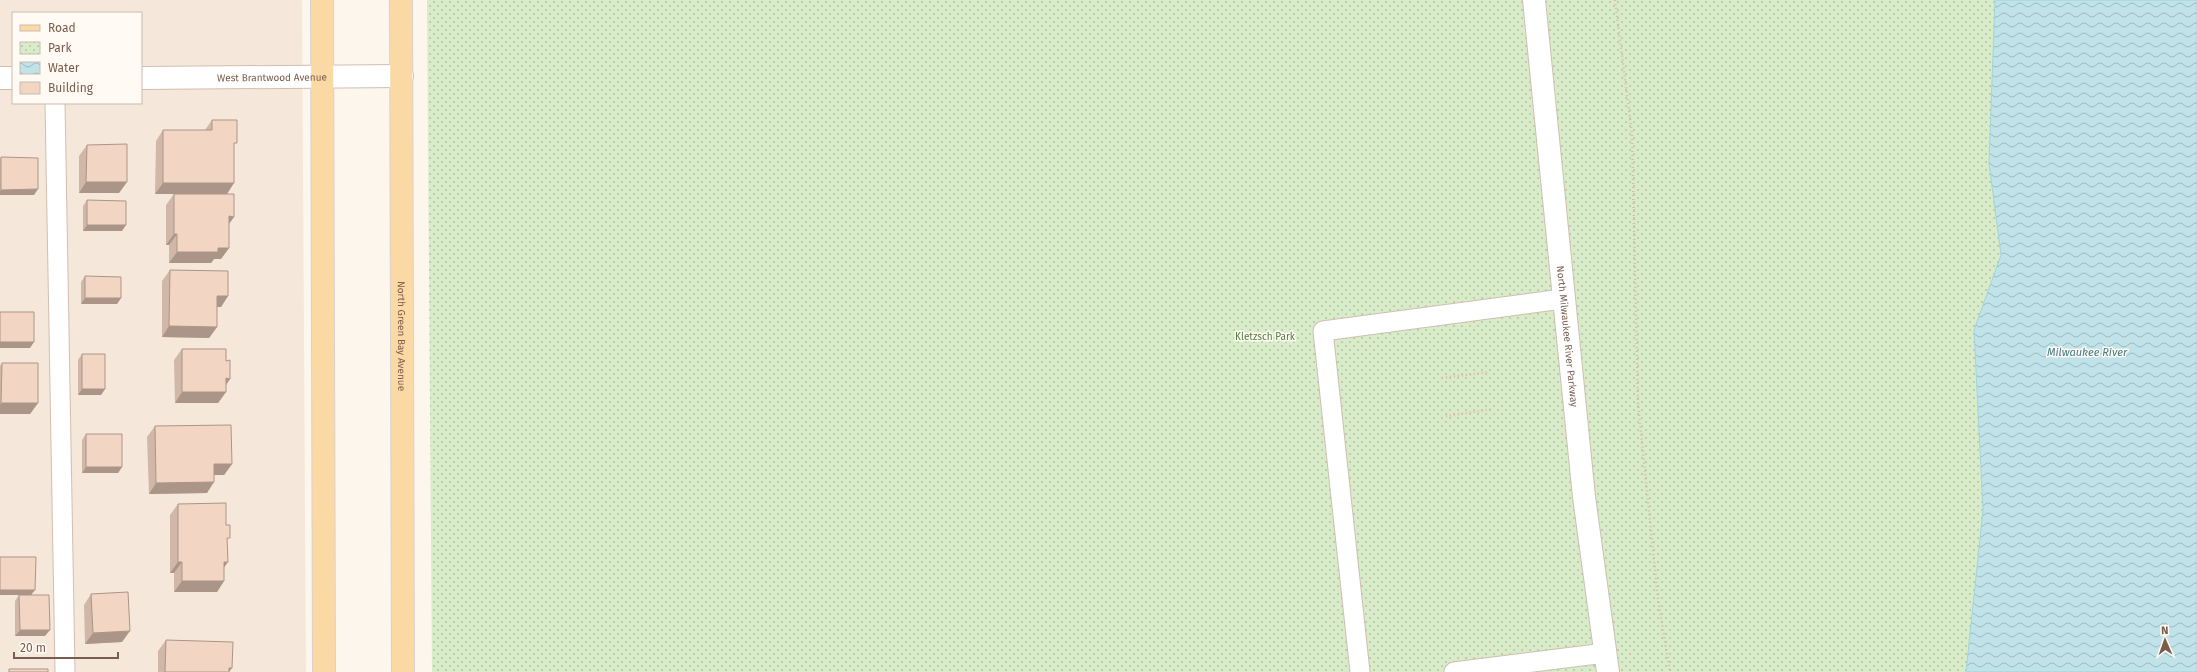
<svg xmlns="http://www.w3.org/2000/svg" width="2197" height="672" font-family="'Fira Sans',sans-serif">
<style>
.residential{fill:#f5e8da;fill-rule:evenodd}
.park{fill:url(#park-dots)}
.water{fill:url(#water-waves);stroke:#a5d3da}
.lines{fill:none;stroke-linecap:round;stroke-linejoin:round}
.lane-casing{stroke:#d1beb0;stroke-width:21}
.street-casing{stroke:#d1beb0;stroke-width:24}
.primary-casing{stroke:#dad1cd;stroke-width:24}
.path{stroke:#d9b8a5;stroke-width:2.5;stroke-dasharray:1 3;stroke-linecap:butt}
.lane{stroke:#fff;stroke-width:19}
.street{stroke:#fff;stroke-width:22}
.primary{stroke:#fbd9a5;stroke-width:22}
.wall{fill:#d1b7a8}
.shaded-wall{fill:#aa9588}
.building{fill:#f3d5c3;stroke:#aa9588}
.labels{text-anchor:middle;stroke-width:3;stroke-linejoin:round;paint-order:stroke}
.street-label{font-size:10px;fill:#7a5c4d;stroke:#fffaf3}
.park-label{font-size:10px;fill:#537a41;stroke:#fffaf3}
.water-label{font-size:11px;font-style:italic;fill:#437c86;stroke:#fffaf3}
</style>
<defs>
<pattern id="park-dots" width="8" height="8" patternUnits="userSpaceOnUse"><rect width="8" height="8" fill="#d8ecc9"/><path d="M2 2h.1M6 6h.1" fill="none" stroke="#b4c2a5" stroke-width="1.8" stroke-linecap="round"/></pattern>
<pattern id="water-waves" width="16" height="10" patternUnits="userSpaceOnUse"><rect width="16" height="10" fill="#bfe3e8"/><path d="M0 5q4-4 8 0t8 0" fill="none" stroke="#a0bbbe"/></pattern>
</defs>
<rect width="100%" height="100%" fill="#fdf6ec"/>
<path class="residential" d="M0,0h302l4,672h-306zM13,13h128v90h-128z"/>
<path class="park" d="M427,0h1676l-23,672h-1648z"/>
<path class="water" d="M1995,0h202v672h-231l17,-162 -9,-180 27,-75 -12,-92z"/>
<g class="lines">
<g class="lane-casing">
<path id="lane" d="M55,103l10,569
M1360,672l-37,-341 239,-32
M1454,672l151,-19"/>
</g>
<g class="street-casing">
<g id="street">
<path id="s1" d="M1534,0l50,497 24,175"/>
<path d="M0,78h13"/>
<path id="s2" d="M141,78l261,-2"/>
</g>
</g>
<g class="primary-casing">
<g id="primary">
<path d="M322,0l2,672"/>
<path id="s3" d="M401,0l2,672"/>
</g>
</g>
<path class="path" d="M1615,0l17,134 6,269 20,196 12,73
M1442,378l47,-6
M1446,416l47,-7"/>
<use href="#lane" class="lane"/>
<use href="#street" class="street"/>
<use href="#primary" class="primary"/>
</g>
<path class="wall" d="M212,120l22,26 -7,48 7,23 -5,6v25l-8,11h-7l-3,4h-42v-18h-3v-40l8,-11h36h-55l1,-53 7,-11h42z
M87,145l40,37 -8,11h-40v-37z
M1,157l33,38h-34v-36z
M87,200l35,31h-39v-25z
M170,270l58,26 -7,11h-4v20l-8,11 -47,-1v-56z
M85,276l36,22 -4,6h-36v-22z
M182,349l44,12 4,18 -4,6v7l-8,11h-43l-1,-43z
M82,354l23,35 -4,6h-23v-35z
M2,363l36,40 -8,11h-30v-48z
M155,426l77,38 -8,11h-10l-7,18 -58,1 -2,-57z
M86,434l36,33 -4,6h-36v-33z
M178,504l48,21 1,17 -3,26v13l-7,11h-43v-19h-4v-58z
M0,557l32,38 13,41h-30v-35l4,-6h-19z
M91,594l31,48 -37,2 -1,-39z
M166,640l63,32h-71v-21z"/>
<path class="shaded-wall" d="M86,182h41l-8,11h-40z
M163,183h71l-7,11h-72z
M38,189l-4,6h-34v-4l1,-1z
M229,216l5,1 -8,11z
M87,225h39l-4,6h-39z
M174,234h3l-8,11h-3z
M218,248h11l-8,11h-7l-3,4h-42l8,-11z
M217,296h11l-7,11h-11z
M85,298h36l-4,6h-36z
M169,326l48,1 -8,11 -47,-1z
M0,342h34l-4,6h-30z
M226,378l4,1 -8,11z
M82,389h23l-4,6h-23z
M182,392h44l-8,11h-43z
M1,403h37l-8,11h-30v-9z
M214,464h18l-8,11h-17z
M86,467h36l-4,6h-36z
M214,482l-7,11 -58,1 7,-11z
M178,562h4l-8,11h-4z
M224,562h4l-8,11z
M182,581h42l-7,11h-43z
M0,590h35l-4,5h-31z
M20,630h30l-5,6h-30z
M130,631l-8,11 -37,2 8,-11z
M229,668h3l-3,4h-3z"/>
<path class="building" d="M212,120h25v23h-3v40h-71v-53h49z
M127,144v38h-41l1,-37z
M1,157l37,1v31l-37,1z
M174,194h60v23l-5,-1v32h-11v4h-41v-18h-3z
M87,200l39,1v24h-39z
M170,270l58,1v25h-11v31l-48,-1z
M85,276l36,1v21h-36z
M0,312h34v30h-34z
M182,349h44v12l4,-1v19l-4,-1v14h-44z
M82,354h23v35h-23z
M2,363h36v40h-37z
M231,425l1,39h-18v18l-58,1 -1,-57z
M86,434h36v33h-36z
M226,503v22h4v13h-3l1,24h-4v19h-42v-19h-4v-58z
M0,557h36l-1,33h-35z
M128,592l2,39 -37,2 -2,-39z
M19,595h30l1,35h-30z
M166,640l67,2 -1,26h-3v4h-64z
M9,669h39v3h-39z"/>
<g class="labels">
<g class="street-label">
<text dy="4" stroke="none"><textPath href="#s2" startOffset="131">West Brantwood Avenue</textPath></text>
<text dy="4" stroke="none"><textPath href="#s3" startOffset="336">North Green Bay Avenue</textPath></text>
<text dy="4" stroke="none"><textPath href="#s1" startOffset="338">North Milwaukee River Parkway</textPath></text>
</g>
<g class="park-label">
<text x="1265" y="340">Kletzsch Park</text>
</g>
<g class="water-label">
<text x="2087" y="356">Milwaukee River</text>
</g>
</g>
<rect x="12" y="12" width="130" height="92" fill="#fffaf3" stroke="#cabbb1"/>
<rect x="20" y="25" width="20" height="6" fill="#fbd9a5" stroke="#cabbb1"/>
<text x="48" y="32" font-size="12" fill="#7a5c4d">Road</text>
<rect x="20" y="42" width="20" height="12" fill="url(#park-dots)" stroke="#cabbb1"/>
<text x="48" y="52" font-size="12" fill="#7a5c4d">Park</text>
<rect x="20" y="62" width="20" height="12" fill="url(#water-waves)" stroke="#cabbb1"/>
<text x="48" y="72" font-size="12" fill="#7a5c4d">Water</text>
<rect x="20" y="82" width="20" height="12" fill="#f3d5c3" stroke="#cabbb1"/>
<text x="48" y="92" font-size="12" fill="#7a5c4d">Building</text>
<g transform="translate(2165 640) rotate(358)" stroke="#fffaf3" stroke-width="3" paint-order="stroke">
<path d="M0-3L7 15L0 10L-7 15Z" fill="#7a5c4d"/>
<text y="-6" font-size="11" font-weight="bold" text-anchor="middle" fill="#7a5c4d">N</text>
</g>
<path d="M14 652v6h104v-6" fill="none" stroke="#7a5c4d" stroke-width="2"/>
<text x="20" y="652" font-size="12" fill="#7a5c4d" stroke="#fffaf3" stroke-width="3" paint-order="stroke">20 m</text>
</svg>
